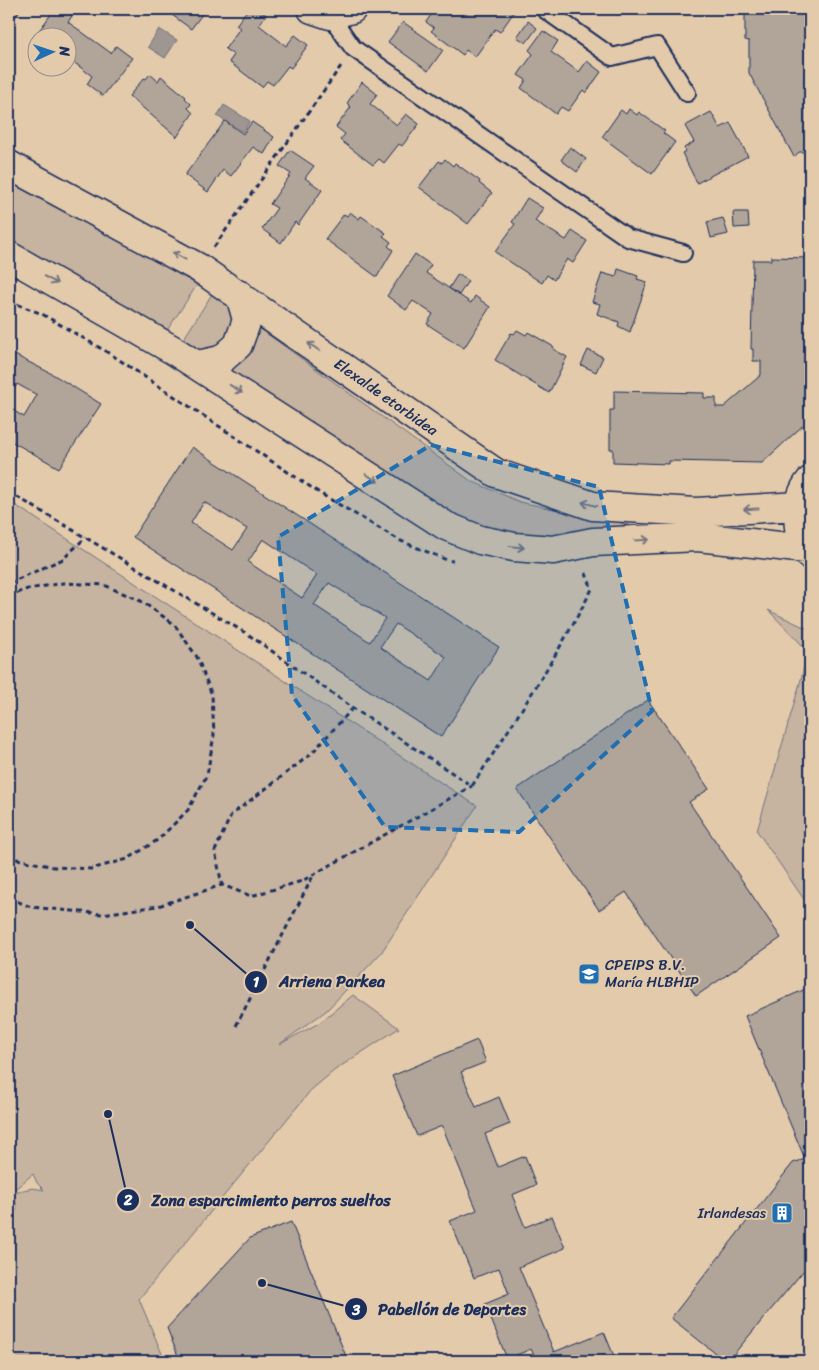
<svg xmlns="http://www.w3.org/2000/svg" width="819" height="1370" font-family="Sriracha,sans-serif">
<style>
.green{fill:#c6b3a0;stroke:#70717f}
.water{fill:#9f9591;stroke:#6a6c7d}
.building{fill:#b1a498;stroke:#1b2f5e;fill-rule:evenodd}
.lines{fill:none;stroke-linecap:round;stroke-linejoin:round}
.service-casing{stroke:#1b2f5e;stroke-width:20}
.minor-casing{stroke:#1b2f5e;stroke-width:31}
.path{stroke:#1b2f5e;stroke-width:3;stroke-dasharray:5 4;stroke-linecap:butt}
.service{stroke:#e3caab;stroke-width:16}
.minor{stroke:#e3caab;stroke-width:28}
.oneway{stroke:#757581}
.marked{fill:#1f6fb2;fill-opacity:0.2;stroke:#1f6fb2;stroke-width:4;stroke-dasharray:10 6;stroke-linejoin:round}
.labels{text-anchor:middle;stroke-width:4;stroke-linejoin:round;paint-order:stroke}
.street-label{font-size:15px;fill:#1b2f5e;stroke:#e3caab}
.poi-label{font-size:15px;fill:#1b2f5e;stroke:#e3caab;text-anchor:start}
.leader{fill:none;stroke:#1b2f5e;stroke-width:2}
.callout-dot{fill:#1b2f5e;stroke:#e3caab;stroke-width:2}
.mark-label{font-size:15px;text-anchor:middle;font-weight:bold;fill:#fff}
.callout-label{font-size:16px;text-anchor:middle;font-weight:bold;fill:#1b2f5e;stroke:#e3caab;stroke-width:4;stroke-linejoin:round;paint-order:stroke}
</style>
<rect width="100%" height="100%" fill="#e3caab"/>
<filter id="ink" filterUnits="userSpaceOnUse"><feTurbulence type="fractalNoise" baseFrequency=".02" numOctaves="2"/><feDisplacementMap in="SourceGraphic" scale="10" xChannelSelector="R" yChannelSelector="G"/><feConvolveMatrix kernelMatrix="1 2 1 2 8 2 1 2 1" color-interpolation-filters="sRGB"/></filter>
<g filter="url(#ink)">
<path class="green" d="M9,179l79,40 109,66 -33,50 -155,-90z
M212,294l259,187 49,21 38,8 41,7 33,9 -31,10 -34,2 -48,-2 -40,-8 -46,-17 -252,-168z
M9,501l468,305 -96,147 -55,58 -46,33 39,-21 34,-28 46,33 -64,42 -24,20 -172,209 26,62h-156v-137l8,-14 -3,-18 19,-4 11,2 -7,-7 -4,-9 -24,20z
M768,610l42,20v278l-53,-77 45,-155 5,-26z"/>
<path class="water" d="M159,29l18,11 -12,18 -17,-11z
M224,105l26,16 -7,11 -26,-16z"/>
<path class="building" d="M9,9h12l-11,15 -1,-1z
M55,9h7l10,7 -4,6 43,31 5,-7 16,12 -29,38 -16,-12 5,-8 -24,-18v-20h-30v12l-9,-6z
M164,9h42l-15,20z
M248,9h10l8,6 -7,10 27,21 9,-11 13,10 -17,23 -3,-2 -15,19 -6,-4 -5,6 -33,-25 5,-7 -9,-6 15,-21 -4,-3z
M435,9h54l2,1 1,-1h17l5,3 -14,20 -5,-3 -20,28 -9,-7 -3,5 -32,-24 3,-3 -8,-6z
M745,9h65v143h-11l-5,5 -45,-84v-32l-4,-1z
M528,21l9,7 -11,15 -9,-6z
M403,22l40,28 -15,21 -40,-29z
M543,31l15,10 -7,11 28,20 8,-11 14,11 -15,21 -3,-3 -15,21 -7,-4 -5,7 -35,-26 5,-8 -8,-5 15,-21 -4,-4z
M150,74l8,7 3,-5 25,21 -1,1 6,6 -3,4 5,5 -16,24 -48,-41 15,-18 2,1z
M362,82l15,12 -7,10 27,21 9,-11 13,10 -17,22 -3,-2 -15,19 -5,-4 -6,6 -33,-25 5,-6 -9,-7 15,-20 -4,-4z
M629,109l8,6 2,-3 26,19 -2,2 12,9 -23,32 -50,-37 19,-27 5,4z
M711,112l9,16 10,-5 18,33 -51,27 -15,-30 4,-2 -2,-3 10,-6 -9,-16z
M225,121l18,13 9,-12 22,15 -10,17 -11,-7 -22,29 -8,-6 -15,22 -23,-17z
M570,147l16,12 -9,13 -16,-12z
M290,150l24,16 -9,12 17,12 -24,35 -3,-3 -14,21 -19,-14 15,-21 -7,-4 21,-30 -12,-8z
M445,159l8,7 2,-3 25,18 -1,2 13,10 -24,31 -49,-37 20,-26 3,2z
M527,198l16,10 -8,13 31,19 6,-9 15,10 -14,22 -6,-4 -13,21 -7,-5 -5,8 -47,-31 20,-28 -3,-2z
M350,212l9,7 2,-3 25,17 -3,3 8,6 -3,4 5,4 -16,27 -52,-38 19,-25 3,2z
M733,212h15l1,15 -15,1z
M723,218l5,16 -17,4 -4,-16z
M415,254l16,11 -5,8 45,30 4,-7 15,11 -26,41 -37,-24 6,-10 -20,-13 -7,9 -19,-14z
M771,257l39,1v161l-48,44 -93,-2v3l-56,-2v-13h-3v-39h4v-19l90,2v5h12v9h8l37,-32v-14h-8v-12h-2l2,-89h18z
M618,269l20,7 -1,3 10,3 -17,50 -12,-6 1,-4 -22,-8 3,-10 -8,-2 10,-29 14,4z
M458,274l10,7 -9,14 -10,-7z
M517,330l9,5 2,-3 26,15 -1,2 14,8 -18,36 -54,-33 16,-27 3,1z
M588,350l15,7 -7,15 -15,-7z
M9,352l45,23 47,29 -42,64 -50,-28v-32l15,9 13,-22 -20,-11 -8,15z
M192,447l307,200 -58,90 -308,-200zM204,502l43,27 -14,21 -42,-27zM263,539l54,36 -15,23 -54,-36zM329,583l56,35 -15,24 -56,-37zM396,624l50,33 -15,24 -51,-34z
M648,700l61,89 -20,13 92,136 -85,58 -70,-104 -27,18 -82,-121z
M810,987v276l-82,98h-3l-54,-43 122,-155 12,-4 -60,-143z
M477,1040l9,22 -25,10 15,35 23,-10 11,27 -25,10 13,33 27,-11 11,29 -24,10 13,32 27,-11 13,32 -46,19 35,85 50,-20 12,29h-79l-6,-12 -24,10 -22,-55 24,-10 -10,-26 -25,10 -24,-57 27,-11 -35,-84 -25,10 -25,-60z
M291,1222l57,139h-168l-13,-33 83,-90z"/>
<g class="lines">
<g class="service-casing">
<path id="service" d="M544,9l68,48 45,-11 30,47
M330,15l23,33 275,190 55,15"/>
</g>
<g class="minor-casing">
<path id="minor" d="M312,9l18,6 22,-6
M9,165l190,103 297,205 97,33 103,6 103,-6
M9,256l164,94 273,176 34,14 34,7 39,3 40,-8 105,-5 108,12
M198,365l23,-5 17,-15 9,-25 -7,-25
M810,481c-16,20 -15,54 0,74"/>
</g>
<path class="path" d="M214,247l127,-181
M9,301l33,13 70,41 209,139 80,47 46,19 6,1
M9,492l240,143 104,73 119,78c42,-64 84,-128 120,-197l-7,-18
M9,583l54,-24 23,-22
M9,598l14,-8 40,-7 41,2 37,16 33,23 23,33 15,38 2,40 -7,40 -19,35 -29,29 -31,20 -37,10 -37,-2 -37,-8 -8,-5
M353,708l-43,47 -79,60 -16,36 7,34 29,11 51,-15 170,-95
M9,898l22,9 71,7 56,-8 64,-21
M236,1026l78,-152"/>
<use href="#service" class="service"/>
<use href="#minor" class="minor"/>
</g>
<defs><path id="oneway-shaft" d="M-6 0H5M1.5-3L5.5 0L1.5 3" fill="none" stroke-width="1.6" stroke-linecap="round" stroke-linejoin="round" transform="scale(1.25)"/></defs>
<g class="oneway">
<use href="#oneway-shaft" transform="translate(179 256) rotate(-151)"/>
<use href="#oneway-shaft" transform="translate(51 280) rotate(30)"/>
<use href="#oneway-shaft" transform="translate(314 347) rotate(-145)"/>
<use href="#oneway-shaft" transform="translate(236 389) rotate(33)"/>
<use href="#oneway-shaft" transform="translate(372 478) rotate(33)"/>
<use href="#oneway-shaft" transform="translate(589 504) rotate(-165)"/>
<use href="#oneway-shaft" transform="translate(751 509) rotate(177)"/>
<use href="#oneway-shaft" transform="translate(642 540) rotate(-3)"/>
<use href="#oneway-shaft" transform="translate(517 547) rotate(7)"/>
</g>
</g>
<path class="marked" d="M431,445l168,42 53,224 -133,121 -134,-5 -93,-132 -14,-158z"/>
<defs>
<g id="school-square" transform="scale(1.125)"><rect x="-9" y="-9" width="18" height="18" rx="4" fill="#1f6fb2" stroke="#e3caab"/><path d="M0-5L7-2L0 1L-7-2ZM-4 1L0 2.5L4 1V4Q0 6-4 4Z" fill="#fff"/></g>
<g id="building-square" transform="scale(1.125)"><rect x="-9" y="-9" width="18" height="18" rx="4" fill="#1f6fb2" stroke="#e3caab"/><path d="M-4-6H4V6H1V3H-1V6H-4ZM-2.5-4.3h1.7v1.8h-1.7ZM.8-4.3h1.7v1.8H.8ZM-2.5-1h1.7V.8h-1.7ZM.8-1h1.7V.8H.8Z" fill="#fff"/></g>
</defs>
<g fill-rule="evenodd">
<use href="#school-square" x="589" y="974"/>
<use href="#building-square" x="782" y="1213"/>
</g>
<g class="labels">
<g class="street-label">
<text transform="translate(386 397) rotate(35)" y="5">Elexalde etorbidea</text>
</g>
<g class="poi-label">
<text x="605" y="970">CPEIPS B.V.<tspan x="605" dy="17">María HLBHIP</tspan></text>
<text x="766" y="1218" text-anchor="end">Irlandesas</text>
</g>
</g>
<path class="leader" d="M190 925L256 982M108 1114L128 1200M262 1283L356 1309"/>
<g class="callout-dot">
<circle cx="190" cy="925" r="5"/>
<circle cx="108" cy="1114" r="5"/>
<circle cx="262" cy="1283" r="5"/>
<circle cx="256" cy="982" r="12"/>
<circle cx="128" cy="1200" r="12"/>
<circle cx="356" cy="1309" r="12"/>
</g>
<g class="mark-label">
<text x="256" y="987">1</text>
<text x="128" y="1205">2</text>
<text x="356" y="1315">3</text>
</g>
<g class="callout-label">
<text x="332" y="987">Arriena Parkea</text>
<text x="271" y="1206">Zona esparcimiento perros sueltos</text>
<text x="452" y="1315">Pabellón de Deportes</text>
</g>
<rect width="819" height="1370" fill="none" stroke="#e3caab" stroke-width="30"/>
<rect x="15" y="15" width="789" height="1340" fill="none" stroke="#1b2f5e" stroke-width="2" filter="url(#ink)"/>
<g transform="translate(52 52) rotate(87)"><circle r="24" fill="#e3caab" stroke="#938c8c"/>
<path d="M0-4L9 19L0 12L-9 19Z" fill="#1f6fb2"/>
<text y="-8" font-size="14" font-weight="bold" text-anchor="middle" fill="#1b2f5e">N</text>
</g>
</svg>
